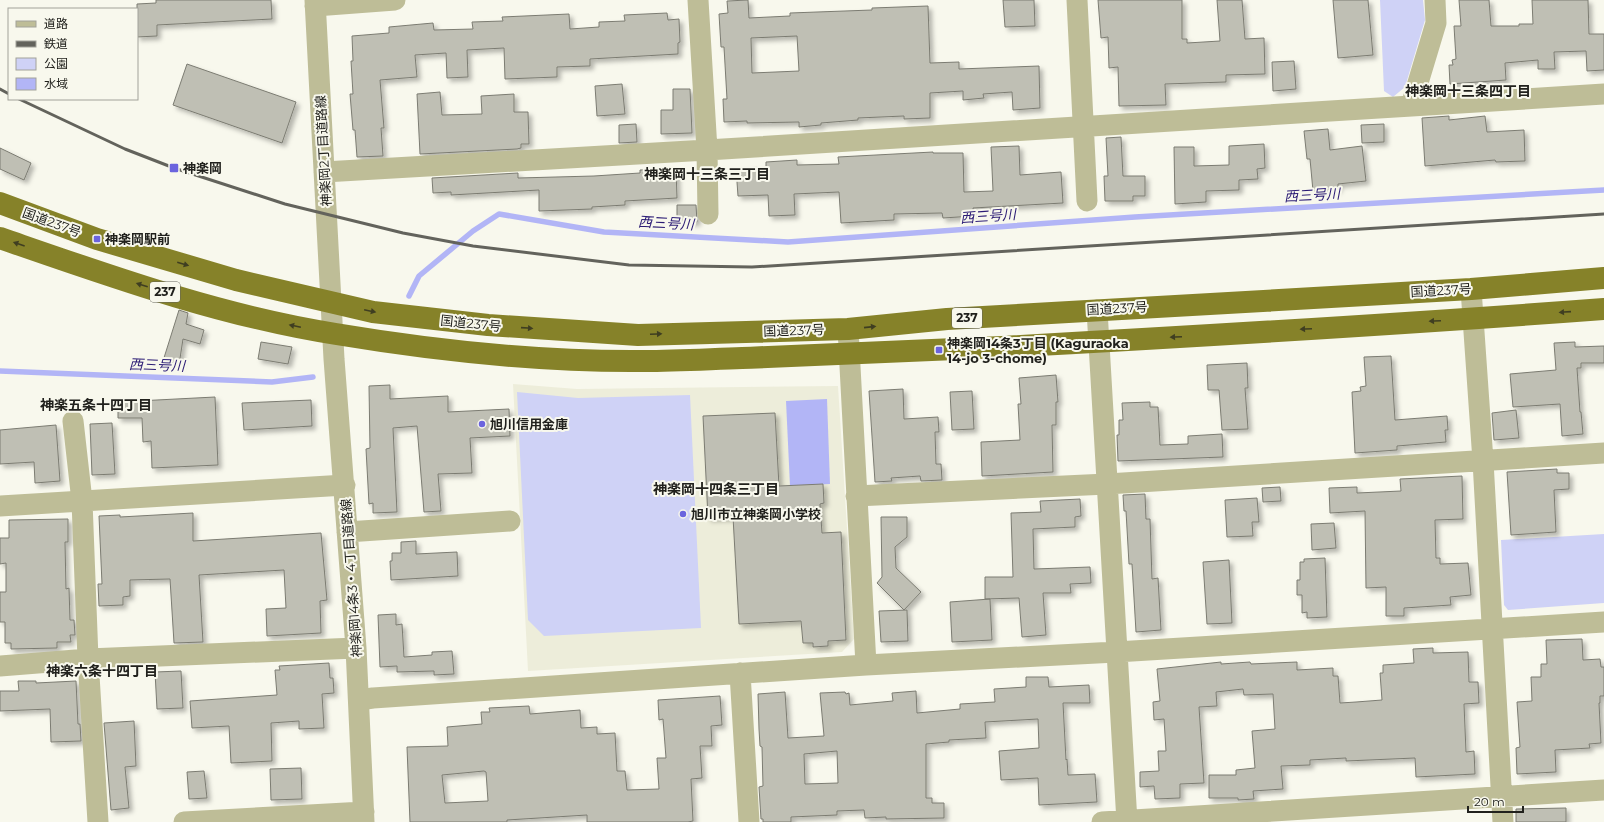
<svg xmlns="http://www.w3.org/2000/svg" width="1604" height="822" font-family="Montserrat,'Noto Sans JP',sans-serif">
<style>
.built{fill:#ededda}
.green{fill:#cfd2f6}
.water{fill:#b2b5f6}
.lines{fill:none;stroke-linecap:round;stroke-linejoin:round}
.stream{stroke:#b2b5f6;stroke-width:5.5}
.building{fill:#bfbfb4;stroke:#7c7c72;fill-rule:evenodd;filter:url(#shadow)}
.minor{stroke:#bebd97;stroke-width:21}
.trunk{stroke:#868229;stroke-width:22}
.rail{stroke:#63635c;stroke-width:3}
.oneway{fill:#3f3e21}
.poi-dot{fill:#6b64de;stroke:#f8f8ed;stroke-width:1.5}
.labels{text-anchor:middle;stroke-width:4;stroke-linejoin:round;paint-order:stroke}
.shield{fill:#f8f8ed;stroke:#62625b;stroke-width:1}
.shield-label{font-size:12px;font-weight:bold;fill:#21211d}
.street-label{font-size:13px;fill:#21211d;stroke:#f8f8ed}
.poi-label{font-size:13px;font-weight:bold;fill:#21211d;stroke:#f8f8ed;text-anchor:start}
.neighbourhood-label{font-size:14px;font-weight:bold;fill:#21211d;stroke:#f8f8ed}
.water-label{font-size:14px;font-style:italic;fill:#2a1a74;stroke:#f8f8ed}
</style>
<defs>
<filter id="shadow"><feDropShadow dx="3.5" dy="3.5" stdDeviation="2" flood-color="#0004"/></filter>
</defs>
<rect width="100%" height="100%" fill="#f8f8ed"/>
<path class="built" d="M513,384l64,5 261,-3 16,253 -12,13 -314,19z"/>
<path class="green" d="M1380,0h43l2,20 -20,67 -12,10 -9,-6z
M517,392l61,6 112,-3 11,233 -157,8 -16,-16z
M1604,534v69l-96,7 -4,-5 -3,-65z"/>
<path class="water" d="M827,399l3,85 -40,2 -4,-85z"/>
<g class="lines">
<path class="stream" d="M409,296l10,-20 54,-45 26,-17 105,18 184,10 347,-25 469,-27
M0,371l272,11 41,-5"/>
</g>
<path class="building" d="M156,0h115l1,19 -115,6v11l-20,1v-33l19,-1z
M748,0l1,18 41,-2v-3l27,-1 55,-2v-2l56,-2 2,57 29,-1v7l80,-3 1,42 -27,2 -1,-18 -29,2 1,4 -21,2v-9l-33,2v25l-26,1v-3l-46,2v2l-37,3v2l-22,2v-5l-52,1v-2l-23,1 -1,-23h4l-3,-52h-3l-2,-33 9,-1 -1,-12zM797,36l2,35 -47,2 -1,-35z
M1003,0h31l1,26 -30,1z
M1098,0h84v39h5v4l33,-2 -3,-41h25l3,39 19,-1 1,36 -39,1v7l-61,2 1,21 -47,1 -1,-39 -9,1 -1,-31 -7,1z
M1333,0h35l5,55 -35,3z
M1459,0h30l2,26h28v-2h14l-1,-24h56l1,34h15v36l-17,1 -1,-20 -32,1 1,17h-17v-9l-33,3 1,17 -56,4 -1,-19h4l-1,-5 4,-1 -2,-33h7z
M667,13l1,7 11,-1 1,23 -2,1v11l-88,5v7l-33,1v10l-52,2 -1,-31 -37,2 1,27 -21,1 -1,-25 -31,2 2,22 -37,3 4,48h-3l2,28 -26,1 -2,-27h-2l-3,-36h3l-2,-33h2l-1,-25 37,-3v-6l44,-4 1,7 39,-1 -1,-7 31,-1 -1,-4 67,-3 1,15 29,-2v-5l26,-1 -1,-6z
M1294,61l2,28 -23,2 -1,-29z
M187,64l109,38 -14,41 -109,-38z
M622,84l3,30 -28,2 -2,-30z
M673,89h17l2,44 -31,1v-24h12z
M440,92l2,23 40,-1 -1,-18 33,-2v18h14l1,32h-8v4l-4,1 -97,5 -3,-60z
M1449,116v4l36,-4 2,16 37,-2 1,31 -29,1 -1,-2 -70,6 -3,-48z
M636,124l1,18 -18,1v-18z
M1384,124v18l-22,1 -1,-18z
M1328,129l2,21 32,-4 4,35 -28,3v5l-25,2 -3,-32h-3l-3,-28z
M1121,137l2,39h22v20h-12v5h-28l-1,-25h4l-2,-38z
M1264,144l1,24 -8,1 1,10 -19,1v10l-33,1v11l-31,2 -1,-57h20v19l35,-1v-19z
M1019,146l1,29 41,-3 2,31 -90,5 1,8 -31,2 -1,-5 -48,1v6l-53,3 -2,-31 -45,2 1,21 -26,1 -1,-21 -30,1 -2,-28 30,-1v-5l31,-2v5l42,-1 -1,-7 95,-5v1h30l1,39 29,-1 -2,-44z
M0,148l31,15 -7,17 -24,-11z
M676,169l1,29 -52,3v4l-33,2v2l-53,2v-21l-88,5v-3l-18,1 -1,-15 86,-5v5l76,-2 46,-3v-3z
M677,205h19l1,17h-20z
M179,310l9,3 -2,11 18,6 -4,14 -17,-5 -4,26 -16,-4z
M261,342l31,5 -4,17 -30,-5z
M1575,342v5l29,-1v17h-23v5h-4l3,44h1l2,22 -21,2 -2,-32 -47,3 -3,-33 46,-4 -2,-27z
M1391,356l4,64 52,-4 1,14h-3l1,12 -49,4v4l-42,3 -3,-61 9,-1 -1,-4 6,-1 -2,-29z
M1247,363l1,25h-3l3,41 -26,1 -3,-40h-11l-1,-25z
M1056,375l2,27h-2v23h-4l1,47 -71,4 -1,-34 39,-2 -2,-36h3l-2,-26z
M390,385v14l58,-3v16l61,-3 1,27 -40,2 2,35 -34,1 3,37 -17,1 -7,-86 -24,2 4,84 -24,1v-10l-4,1 -3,-55 4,-1 -1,-62z
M903,389l1,30 34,-2 1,15h-4l1,32h5l1,16 -21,1 -1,-5 -29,2 1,3 -17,1 -6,-91z
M972,391l2,38 -22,1 -2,-38z
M215,397l3,68 -66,3 -1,-27 -8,1 -1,-24h-24v-16z
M311,400l1,26 -68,4 -2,-27z
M1150,402v5h8l2,38 28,-1v-8l34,-2 1,23 -105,4 -1,-26h2v-15h4l-1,-17z
M1516,410l3,28 -25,2 -2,-27z
M775,413l4,73 44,-2 1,19 -4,1 2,29 19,-1 5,108 -18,1v5l-15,1v-4h-10l-2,-22 -62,3 -6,-107 -25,1 -5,-102z
M112,423l3,51 -23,1 -2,-51z
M56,425l4,56 -25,2 -1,-21 -34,2v-34z
M1557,469v4h12v16l-15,1 2,42 -45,3 -4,-63z
M1462,476l1,43 -28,1 1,38h4v6l28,-1 3,32 -21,2 1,8 -47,3v8h-18v-29l-20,1 -1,-77 -35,2 -1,-25 28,-1v6l44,-2 -1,-12z
M1280,487l1,14 -18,1 -1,-14z
M1145,494l1,25h4l2,60 6,-1 3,52 -25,2 -4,-68h-3l-3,-53h-2l-1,-16z
M1257,498l2,24h-7l1,14 -26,1 -2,-37z
M1080,499l1,17 -6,1v10l-42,2 1,40 56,-2 1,16 -21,1 1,9h-28l3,42 -24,2 -3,-39 -34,1v-22h28l-2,-64 30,-1 -1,-11z
M193,513v28l128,-8 6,67 -7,1 1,32 -54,3 -1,-27 20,-1 -2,-38 -85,5 4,67 -29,1 -4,-64 -40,1v16l-7,1v8l-24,1 -1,-22h4l-3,-68 21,-1v2z
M881,517h26v20l-12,10 1,21 25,24 -17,18 -27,-27 5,-6z
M68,519v23h-3l1,47 3,-1 1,32h4l1,15h-5l1,7h-14v6l-46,1v-6h-6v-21h-5v-30h6v-29l-6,1v-26h9v-18z
M1334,523l2,25 -24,2 -1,-26z
M416,541v13l41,-2 1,24 -67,4 -1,-19h2v-8h9v-11z
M1325,558l2,59 -20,1v-6l-5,1v-18h-5v-15h3v-18h4v-3z
M1229,560l3,63 -25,1 -4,-62z
M990,599l2,41 -40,2 -2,-40z
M907,610l1,31 -27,1 -2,-31z
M396,614v11l6,-1 2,33 28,-2v-3l20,-1 2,23 -20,1v-4l-37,1v-6l-17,1 -2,-52z
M1582,639l1,21 17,-1 1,8h3v29h-4v7h-1l2,40 -12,1 1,4 -35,2 1,22 -39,2 -1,-26 4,-1 -3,-45 15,-1 -1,-24h10v-13h6l-1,-24z
M1433,648v5l35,-1 1,30h9l1,21 -15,1 2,48 8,-1 1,23 -59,3 -1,-19 -69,3v-3l-36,2v5l-29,1 2,23 -30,2 1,8 -16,1v-2h-29v-23h27v-5l19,-2 -3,-37 23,-2 -2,-35 -29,1 -1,-6 -27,3 1,14 -18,1 5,76 -24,1v14l-25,1 -1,-13 -14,1v-15l19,-1 -1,-20h8l-2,-32 -10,1 -1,-18 7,-1 -3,-32 64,-7v2l29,-2 1,2 46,-2v8l36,-2v8h5l2,27 16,-1 26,-2 -2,-27h3v-8l31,-2 -1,-14z
M329,663l1,15h3l1,15 -12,1 2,34 -25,1v-8l-28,2 1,38 -41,2 -2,-37 -37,2 -2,-27 87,-6 -2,-25h5l-1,-4z
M181,671l2,37 -26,1 -2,-37z
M1026,677h22l1,10 40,-2 1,18h-27l3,57 1,-1 1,16 27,-1 2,28 -58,3 -1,-27 -37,2 -2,-29 40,-3 -1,-29 -53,3 1,16 -37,2v2l-23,2v54h6v5h12v15l-58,1v-2l-21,1 -1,-8 -27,1v4l-46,2v5h-28v-3h-2l-2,-32 4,-1 -1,-39 -2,-1 -1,-17 -1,-35 27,-2 3,46 36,-2 -4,-43 25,-1 1,2 3,-1 1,12 43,-4 -1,-8 24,-2 1,22 43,-4v-5l35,-2 -1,-13 32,-2zM837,751l1,32 -33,1 -1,-30z
M18,681h18v2l40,-2 2,43h2l1,17 -30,1 -1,-33 -50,2v-20h19z
M720,696l2,29 -11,1 1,20h-12l2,32 -11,1 2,42 -5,1h-101v-7l-80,5v2h-97l-3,-75 41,-1 -1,-19 35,-3 -1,-12h9l-1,-4 40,-2 1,8 50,-4 1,18 16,-1v7l18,-1 2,38h8l2,19 32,-1 -2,-31h9l-3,-39 -4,1 -1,-20zM484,771l2,1 2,29 -43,2 -3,-28z
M134,721l2,45 -11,1 4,41 -18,2 -7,-87z
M301,768l1,31 -31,1 -1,-31z
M204,771l3,27 -18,1 -2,-27z
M1566,808v14h-50v-13z"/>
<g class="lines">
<path class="minor" d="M315,0l19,359 22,289 8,174
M698,0l9,150 1,64
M1077,0l10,201
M315,6l80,-6
M1411,106l25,-83 -1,-23
M324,172l383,-22 897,-56
M1471,289l12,172 20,361
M1097,310l30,512
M848,329l18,336
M73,421l9,80 6,158 10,163
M856,496l251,-12 497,-31
M0,506l345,-21
M347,532l163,-11
M0,666l88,-7 268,-11
M740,673l9,149
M359,700l14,-2 493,-33 250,-13 488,-30
M184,822l180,-10
M1102,822l502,-32"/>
<path class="trunk" d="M0,203l97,36 139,41 137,32 115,13 150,10 210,-6 99,-10 524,-30 133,-11
M0,238c110,38 221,78 336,96 102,17 206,28 308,27 33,0 66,-2 98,-3 87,-3 174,-7 260,-11 201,-11 402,-23 602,-38"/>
<path class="rail" d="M0,89l9,5
M19,99l106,50 49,19 111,36 118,29 70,13 156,19 123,2 852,-53"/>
</g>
<defs><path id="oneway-solid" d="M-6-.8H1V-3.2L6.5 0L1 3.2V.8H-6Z"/></defs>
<g class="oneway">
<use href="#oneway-solid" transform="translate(19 244) rotate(-161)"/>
<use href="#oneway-solid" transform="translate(183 264) rotate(16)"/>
<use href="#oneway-solid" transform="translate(142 285) rotate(-163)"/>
<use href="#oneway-solid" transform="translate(370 311) rotate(12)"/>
<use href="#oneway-solid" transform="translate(1565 312) rotate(176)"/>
<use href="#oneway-solid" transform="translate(1435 321) rotate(177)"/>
<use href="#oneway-solid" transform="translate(295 326) rotate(-168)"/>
<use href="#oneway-solid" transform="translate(870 327) rotate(-6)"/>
<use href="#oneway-solid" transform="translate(527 328) rotate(4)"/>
<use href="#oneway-solid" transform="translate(1306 329) rotate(177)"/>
<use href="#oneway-solid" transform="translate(656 334) rotate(-2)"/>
<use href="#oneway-solid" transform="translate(1176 337) rotate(177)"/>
</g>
<g class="poi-dot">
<rect x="169" y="163" width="10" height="10" rx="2"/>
<rect x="93" y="235" width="8" height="8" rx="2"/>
<rect x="935" y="346" width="8" height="8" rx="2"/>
<circle cx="482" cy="424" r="4"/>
<circle cx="683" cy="514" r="4"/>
</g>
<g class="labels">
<g class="shield">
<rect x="150" y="282" width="30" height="20" rx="3"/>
<rect x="952" y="308" width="30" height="20" rx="3"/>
</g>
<g class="shield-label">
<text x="165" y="296">237</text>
<text x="967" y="322">237</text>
</g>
<g class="street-label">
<text transform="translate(323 151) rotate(-93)" y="5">神楽岡2丁目道路線</text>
<text transform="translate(52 222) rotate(20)" y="5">国道237号</text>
<text transform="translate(1441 290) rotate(-3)" y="5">国道237号</text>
<text transform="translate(1117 308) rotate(-3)" y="5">国道237号</text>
<text transform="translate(471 323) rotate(6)" y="5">国道237号</text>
<text transform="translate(794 330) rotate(-2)" y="5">国道237号</text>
<text transform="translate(351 578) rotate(-94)" y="5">神楽岡14条3・4丁目道路線</text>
</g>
<g class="poi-label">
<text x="183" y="173">神楽岡</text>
<text x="105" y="244">神楽岡駅前</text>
<text x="947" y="348">神楽岡14条3丁目 (Kaguraoka<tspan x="947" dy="15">14-jo 3-chome)</tspan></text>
<text x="490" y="429">旭川信用金庫</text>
<text x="691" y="519">旭川市立神楽岡小学校</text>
</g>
<g class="neighbourhood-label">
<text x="1468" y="96">神楽岡十三条四丁目</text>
<text x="707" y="179">神楽岡十三条三丁目</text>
<text x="96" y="410">神楽五条十四丁目</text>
<text x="716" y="494">神楽岡十四条三丁目</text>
<text x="102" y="676">神楽六条十四丁目</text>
</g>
<g class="water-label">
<text transform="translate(1312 195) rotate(-3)" y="5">西三号川</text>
<text transform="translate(988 216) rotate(-4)" y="5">西三号川</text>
<text transform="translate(666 223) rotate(3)" y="5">西三号川</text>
<text transform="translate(157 365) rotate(2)" y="5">西三号川</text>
</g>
</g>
<rect x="8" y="8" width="130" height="92" fill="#f8f8ed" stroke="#a2a29a"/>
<rect x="16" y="21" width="20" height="6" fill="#bebd97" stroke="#a2a29a"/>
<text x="44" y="28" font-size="12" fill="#21211d">道路</text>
<rect x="16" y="41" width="20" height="6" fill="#63635c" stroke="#a2a29a"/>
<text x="44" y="48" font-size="12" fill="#21211d">鉄道</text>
<rect x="16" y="58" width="20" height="12" fill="#cfd2f6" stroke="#a2a29a"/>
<text x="44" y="68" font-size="12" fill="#21211d">公園</text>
<rect x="16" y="78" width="20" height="12" fill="#b2b5f6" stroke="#a2a29a"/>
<text x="44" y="88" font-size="12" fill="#21211d">水域</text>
<path d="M1468 806v6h55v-6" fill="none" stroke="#21211d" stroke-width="2"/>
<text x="1474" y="806" font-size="12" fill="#21211d" stroke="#f8f8ed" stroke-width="3" paint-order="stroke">20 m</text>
</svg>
